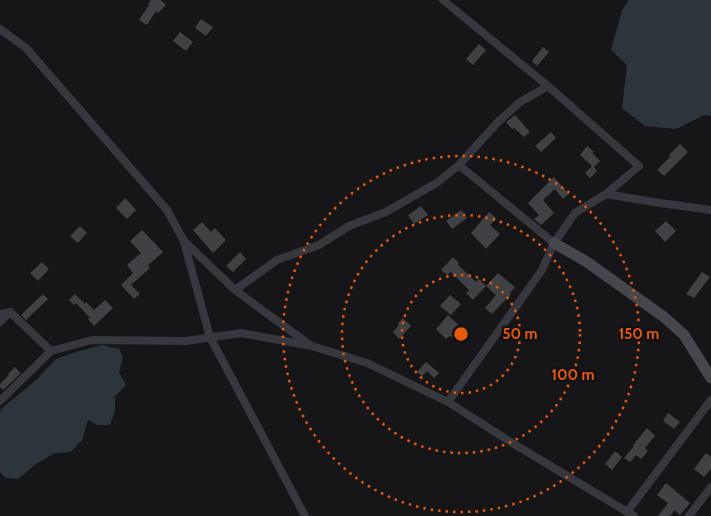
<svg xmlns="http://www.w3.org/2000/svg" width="711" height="516" font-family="Cabin,sans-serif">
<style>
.water{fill:#2c353c}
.building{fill:#404145}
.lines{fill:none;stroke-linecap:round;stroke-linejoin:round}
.street{stroke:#37383d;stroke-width:8}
.secondary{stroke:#45474d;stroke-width:11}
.ring{fill:none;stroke:#e8590c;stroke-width:2.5;stroke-dasharray:2.5 5}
.centre{fill:#e8590c;stroke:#111113;stroke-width:2.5}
.ring-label{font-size:15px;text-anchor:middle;font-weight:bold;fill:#e8590c;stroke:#111113;stroke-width:5;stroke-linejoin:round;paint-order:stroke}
</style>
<rect width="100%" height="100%" fill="#161618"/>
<path class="water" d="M629,0h82v116l-7,-1 -28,14 -31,-3 -23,-18 5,-43 -16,-15 11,-40z
M102,345l17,4 4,8 -4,15 7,13 -11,11v14l-5,15h-13l-9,-5 -6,20 -12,12 -15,1 -19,11 -18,15 -12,-1 -6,-6v-60l2,-4 34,-28 20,-21 23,-8z"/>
<path class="building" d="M151,0h10l5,5 -8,8 -2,-2 -9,14 -8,-5 10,-15 -1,-1z
M201,19l12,8 -7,9 -11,-8z
M180,32l13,10 -7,9 -13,-10z
M479,44l7,6 -13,15 -7,-6z
M543,47l6,5 -12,14 -5,-5z
M515,115l15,17 -6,5 -10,-9 -2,1 -6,-7z
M551,132l5,6 -15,14 -6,-6z
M680,144l8,8 -24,24 -7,-6 14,-14 -2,-1z
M587,146l7,6 -2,1 8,8 -6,6 3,4 -7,7 -5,-5 7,-7 -12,-11z
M554,177l15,17 -6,5 -8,-10 -12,11 11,13 -13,12 -7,-6 5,-4 -11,-12z
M125,198l11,12 -9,9 -11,-11z
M421,206l7,9 -14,9 -6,-9z
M461,210l6,8 -15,11 -6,-8z
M489,212l7,6 -6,7 10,9 -14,15 -15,-16z
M666,221l10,10 -11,11 -10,-11z
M202,222l9,10 4,-4 11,12 -13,13 -20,-23z
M80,226l7,7 -9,10 -8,-7z
M142,230l21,22 -15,13 2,3 -19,17 9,9 -6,5 -13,-14 12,-12 -6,-8 14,-12 -11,-12z
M240,252l6,7 -13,13 -7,-6z
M453,257l6,6 -2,1 19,18 3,-3 7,7 12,-13 17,14 -5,6 1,1 -19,20 -7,-6 11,-13 -10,-9 -13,14 -7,-7 3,-3 -18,-18 -4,3 -6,-5z
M42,262l7,7 -11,12 -8,-8z
M702,272l8,5 -16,21 -8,-4z
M43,294l5,5 -22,21 -5,-5z
M75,294l10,10 1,-2 8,8 11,-10 8,8 -19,18 -6,-7 2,-1 -14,-15 -2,2 -5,-5z
M450,295l11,9 -10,11 -11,-9z
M448,315l20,19 -9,10 -9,-8 -4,3 -10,-10z
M403,318l8,8 -12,13 -6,-7 6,-7 -1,-2z
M426,362l13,11 -5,5 -7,-7 -5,5 -5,-4z
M15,367l6,6 -18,17 -3,-3v-3l9,-9 -1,-1z
M668,413l12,9 -6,7 -11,-8z
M647,428l8,8 -10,12 3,3 -7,8 -5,-4 -6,7 -6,-4 10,-12 -1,-1 5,-6z
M615,451l7,6 -10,13 -7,-6z
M706,453l5,4v12l-7,8 -10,-8z
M666,483l24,20 -10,12 -5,-5 -5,6h-12l10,-13 -11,-8z"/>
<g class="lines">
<path class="street" d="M443,0l105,86 91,80 -33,28 -31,19 -21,30 -12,27 -94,132
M0,29l26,19 141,162 17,31 51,49 75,55
M459,165l95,78
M606,194l47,8 58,8
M184,242l26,95 95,179
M235,290l42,-30 42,-15 30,-19 37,-14 52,-30 21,-17 39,-43 22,-20 28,-16
M0,314l10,-2 41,39 41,-11 94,1 55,-8 71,13 55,17 81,39 66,42 120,72
M0,322l10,-10
M0,401l51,-50
M627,512l84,-112
M689,516l22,-29"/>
<path class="secondary" d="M554,243l33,19 77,55 20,18 27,43"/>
</g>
<g class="ring">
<circle cx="461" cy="334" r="59"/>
<circle cx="461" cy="334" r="119"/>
<circle cx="461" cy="334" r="178"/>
</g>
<circle cx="461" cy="334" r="8" class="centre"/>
<g class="ring-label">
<text x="520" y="339">50 m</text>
<text x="639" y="339">150 m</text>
<text x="573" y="380">100 m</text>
</g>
</svg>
